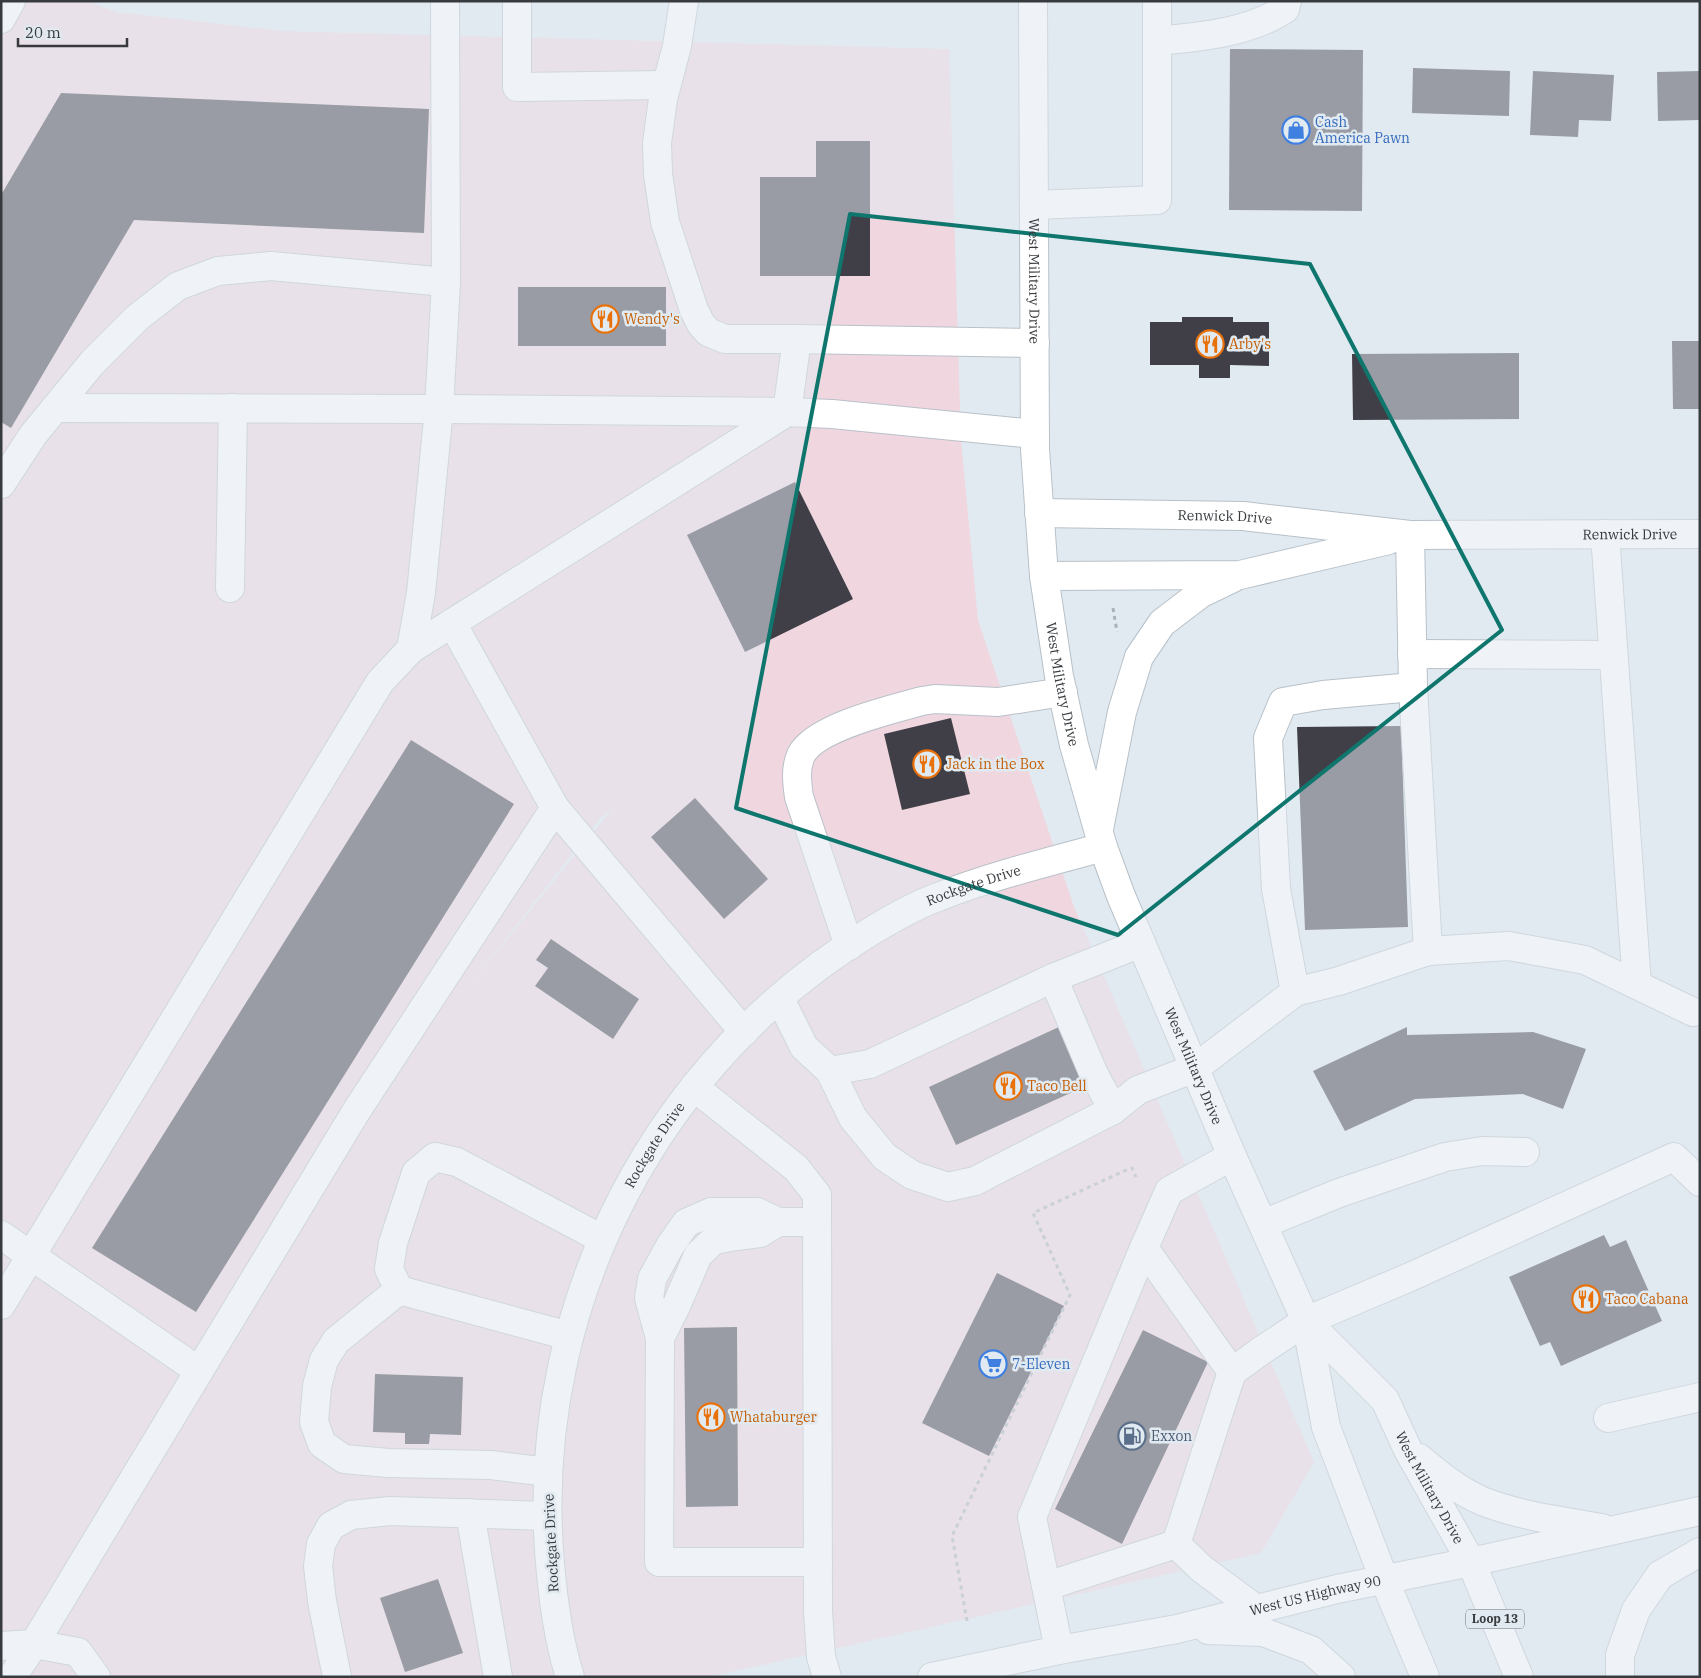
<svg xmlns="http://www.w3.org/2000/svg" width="1701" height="1678" font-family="'IBM Plex Serif',serif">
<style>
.commercial{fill:#f0d7df;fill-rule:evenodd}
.building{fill:#403f47}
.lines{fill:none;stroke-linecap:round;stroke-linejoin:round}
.minor-casing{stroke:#b9c1c8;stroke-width:30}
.major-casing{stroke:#b9c1c8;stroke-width:30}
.path{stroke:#aab1b7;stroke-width:3;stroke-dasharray:4 4;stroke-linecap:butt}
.minor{stroke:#fff;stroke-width:28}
.major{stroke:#fff;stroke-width:28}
.marked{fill:none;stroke:#0f766e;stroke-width:4;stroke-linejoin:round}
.labels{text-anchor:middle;stroke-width:5;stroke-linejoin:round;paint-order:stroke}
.shield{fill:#e1eaf1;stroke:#6b7074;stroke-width:1}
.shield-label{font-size:12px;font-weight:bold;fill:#383b3e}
.shop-label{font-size:14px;fill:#366cbe;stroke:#e1eaf1;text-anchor:start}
.street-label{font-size:14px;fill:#383b3e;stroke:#e1eaf1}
.food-label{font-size:14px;fill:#c56008;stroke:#e1eaf1;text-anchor:start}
.service-label{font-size:14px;fill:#4e5e75;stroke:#e1eaf1;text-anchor:start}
</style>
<rect width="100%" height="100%" fill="#e1eaf1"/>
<path class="commercial" d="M1,1h86l30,11 164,19 668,18 12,391 17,180 96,287 240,555 -53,91 -553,124h-707zM612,809l-158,196 147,-188z"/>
<path class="building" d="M1230,49l133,1 -1,161 -133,-1z
M1413,68l97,3 -1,45 -97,-3z
M1533,71l81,4 -3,46 -32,-1 -1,17 -48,-2z
M1700,71v49l-42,1 -1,-49z
M61,93l368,16 -5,124 -290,-13 -123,208 -10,-6v-227z
M816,141h54v135h-110v-99h56z
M518,287h148v59h-148z
M1182,317h51v5h36v44l-39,-1v13h-31v-13h-49v-43h32z
M1672,341h28v68h-27z
M1519,353v66l-166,1 -1,-66z
M795,482l58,117 -108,53 -58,-117z
M951,718l19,76 -68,16 -18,-76z
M1401,726l7,201 -103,3 -8,-203z
M411,740l103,64 -318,508 -104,-64z
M695,798l73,81 -44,40 -73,-82z
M551,939l88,60 -26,40 -78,-53 13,-18 -12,-8z
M1061,1026l27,59 -132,60 -27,-58z
M1407,1027v8l126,-3 53,17 -23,60 -40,-15 -108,5 -70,32 -32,-60z
M1604,1235l6,12 16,-7 36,81 -101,45 -11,-24 -10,4 -31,-69z
M997,1273l67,33 -75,150 -67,-33z
M737,1327l1,179 -52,1 -2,-179z
M1143,1330l65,32 -86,182 -67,-35z
M375,1374l88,3 -2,58 -31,-1 -1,10h-24v-11l-32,-1z
M438,1579l25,74 -58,19 -25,-74z"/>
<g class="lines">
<g class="minor-casing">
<g id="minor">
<path d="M517,1v86l149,-2"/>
<path d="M684,1l-7,45 -14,53 -6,44 1,31 7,48 29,88 7,14 7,8 17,7h72"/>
<path d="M1,19l10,-18"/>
<path d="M1157,41c42,-4 92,-8 128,-32l2,-8"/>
<path d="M1034,205l123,-5v-199"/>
<path d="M55,408l384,1 348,3 45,2 203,20"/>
<path d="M1,484l32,-49 59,-72 46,-46 40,-31 40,-15 53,-5 175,16 -1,-281"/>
<path id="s1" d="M1039,513l204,3 167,19 290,-1"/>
<path d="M1605,534l32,451"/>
<path d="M1410,535l3,152 -90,8 -40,7 -15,36 8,151 19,103 44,-11 89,-30 81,-5 76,14 108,52"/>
<path d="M1044,576l196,-1 149,-35"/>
<path d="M230,588l3,-180"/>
<path d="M411,649l376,-237 10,-73 238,4"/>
<path d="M1412,654l201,1"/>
<path d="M1413,687l15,264"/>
<path d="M555,808l189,224"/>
<path d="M1099,829l23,-117 17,-55 23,-34 38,-29 33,-16"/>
<path d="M849,946l-50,-149c-2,-14 -4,-28 2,-42 14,-28 92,-46 121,-54l13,-2 63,3 65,-10"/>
<path d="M1053,978l40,94 20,38"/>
<path d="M780,999l24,48 26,24 40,-7 183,-86 88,-35"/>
<path d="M830,1071l23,47 32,39 27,18 36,12 27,-6 138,-71 25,-20 57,-22 100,-76"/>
<path d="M694,1087l102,81 21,27 1,416 3,46 6,20"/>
<path d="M817,1222h-39l-21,-10h-46l-25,11 -16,23 -18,33 -3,19 11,40 -1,224h159"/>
<path d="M1263,1224l76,-31 106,-36 37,-6 43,1"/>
<path d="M1,1235l198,136"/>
<path d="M1144,1248l25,-57 63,-35"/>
<path d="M399,1290l-63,51 -12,19 -7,26 -3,36 8,22 22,15 44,4 103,2 57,7"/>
<path d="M1,1305l379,-623 31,-33 10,-56 18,-184 7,-127"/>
<path d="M569,1336l-170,-46 -10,-21 4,-26 23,-70 19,-16 22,5 145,77"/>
<path d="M660,1338l17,-34 21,-49 16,-15 22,-4 24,-3 18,-11"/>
<path d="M1608,1418l92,-21"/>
<path d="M470,1513l28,164"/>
<path d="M1047,1586l129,-42"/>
<path d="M1256,1609l-54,-40 -26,-25 56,-172 26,-19 48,-32 104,-44 264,-120 26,25"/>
<path d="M1,1646l33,-2 44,8 18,25"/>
<path d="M1059,1650l-27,-133 112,-269 88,124"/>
<path d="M12,1677l22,-33 323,-534 198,-302 -103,-185"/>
<path d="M337,1677l-15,-76 -4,-35 3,-22 10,-18 20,-11 39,-4 157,5"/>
<path id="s2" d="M570,1677c-13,-41 -18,-84 -21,-127 -17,-249 109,-491 324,-620 20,-12 43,-25 65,-33 53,-21 110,-35 165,-50"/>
</g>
</g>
<g class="major-casing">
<g id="major">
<path id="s3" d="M1033,1l2,448 9,127 15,100 15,69 29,102 18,49 111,260 74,165 20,106 58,152 41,98"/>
<path id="s4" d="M1306,1321l79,79 23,50 63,112 48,115"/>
<path d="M1419,1458c19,16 40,33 63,43 38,15 79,20 120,27"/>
<path d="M1208,1630l55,2 48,18 30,27"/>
<path id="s5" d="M932,1677l127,-27 118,-21 160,-40 134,-27 229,-51"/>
<path d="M1620,1677v-22l16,-45 24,-35 40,-23"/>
</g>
</g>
<path class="path" d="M1113,608l4,24
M967,1621l-15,-85 118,-241 -37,-82 91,-42 8,-3 4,9"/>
<use href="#minor" class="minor"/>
<use href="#major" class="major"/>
</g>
<path d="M0 0H1701V1678H0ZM850,214l460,50 192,366 -384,305 -382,-127z" fill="#e1eaf1" fill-opacity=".55" fill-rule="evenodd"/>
<path class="marked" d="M850,214l460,50 192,366 -384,305 -382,-127z"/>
<defs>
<g id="shop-ring" transform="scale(1.4375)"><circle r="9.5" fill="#e1eaf1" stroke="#3f7fe0" stroke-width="1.5"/><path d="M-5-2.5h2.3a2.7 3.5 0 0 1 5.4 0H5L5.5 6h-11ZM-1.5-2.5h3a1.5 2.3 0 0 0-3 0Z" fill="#3f7fe0"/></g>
<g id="restaurant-ring" transform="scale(1.4375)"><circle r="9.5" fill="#e1eaf1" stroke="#e8710a" stroke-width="1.5"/><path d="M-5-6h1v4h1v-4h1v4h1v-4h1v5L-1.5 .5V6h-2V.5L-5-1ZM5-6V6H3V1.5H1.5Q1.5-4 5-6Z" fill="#e8710a"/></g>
<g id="supermarket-ring" transform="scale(1.4375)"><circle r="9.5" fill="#e1eaf1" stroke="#3f7fe0" stroke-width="1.5"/><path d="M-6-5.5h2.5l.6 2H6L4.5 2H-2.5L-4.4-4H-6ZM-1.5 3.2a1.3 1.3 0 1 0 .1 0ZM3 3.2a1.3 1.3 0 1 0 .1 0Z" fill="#3f7fe0"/></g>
<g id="fuel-ring" transform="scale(1.4375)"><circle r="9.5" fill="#e1eaf1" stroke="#5c6f8a" stroke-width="1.5"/><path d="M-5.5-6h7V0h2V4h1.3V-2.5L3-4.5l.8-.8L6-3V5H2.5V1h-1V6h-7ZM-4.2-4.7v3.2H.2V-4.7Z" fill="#5c6f8a"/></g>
</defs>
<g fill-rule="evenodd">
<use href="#shop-ring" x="1296" y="130"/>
<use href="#restaurant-ring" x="605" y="319"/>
<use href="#restaurant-ring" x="1210" y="344"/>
<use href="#restaurant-ring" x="927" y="764"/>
<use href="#restaurant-ring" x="1008" y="1086"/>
<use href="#restaurant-ring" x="1586" y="1299"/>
<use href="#supermarket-ring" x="993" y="1364"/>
<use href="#restaurant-ring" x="711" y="1417"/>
<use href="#fuel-ring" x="1132" y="1436"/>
</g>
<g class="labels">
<rect class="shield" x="1466" y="1609.5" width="58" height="19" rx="4"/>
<g class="shield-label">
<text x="1495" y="1623">Loop 13</text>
</g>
<g class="shop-label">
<text x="1315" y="127">Cash<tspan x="1315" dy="16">America Pawn</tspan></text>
<text x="1012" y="1369">7-Eleven</text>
</g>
<g class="street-label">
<text dy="5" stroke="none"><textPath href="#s3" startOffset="280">West Military Drive</textPath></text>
<text dy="5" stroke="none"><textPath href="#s1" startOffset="186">Renwick Drive</textPath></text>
<text dy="5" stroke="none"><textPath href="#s1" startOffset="592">Renwick Drive</textPath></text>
<text dy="5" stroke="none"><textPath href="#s3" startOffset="685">West Military Drive</textPath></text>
<text dy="5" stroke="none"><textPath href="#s2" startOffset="975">Rockgate Drive</textPath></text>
<text dy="5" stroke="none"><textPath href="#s3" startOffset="1090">West Military Drive</textPath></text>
<text dy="5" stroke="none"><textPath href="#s2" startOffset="555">Rockgate Drive</textPath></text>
<text dy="5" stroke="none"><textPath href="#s4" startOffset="210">West Military Drive</textPath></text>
<text transform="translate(551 1543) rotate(-93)" y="5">Rockgate Drive</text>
<text dy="5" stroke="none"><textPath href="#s5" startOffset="392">West US Highway 90</textPath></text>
</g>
<g class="food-label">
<text x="624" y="324">Wendy's</text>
<text x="1229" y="349">Arby's</text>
<text x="946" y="769">Jack in the Box</text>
<text x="1027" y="1091">Taco Bell</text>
<text x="1605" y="1304">Taco Cabana</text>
<text x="730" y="1422">Whataburger</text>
</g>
<g class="service-label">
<text x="1151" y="1441">Exxon</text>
</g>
</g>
<rect width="1701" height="1678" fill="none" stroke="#383b3e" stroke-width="5"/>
<path d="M18 38v8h109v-8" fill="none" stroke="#383b3e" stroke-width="2.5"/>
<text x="25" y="38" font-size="15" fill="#383b3e" stroke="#e1eaf1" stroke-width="4" paint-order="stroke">20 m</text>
</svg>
